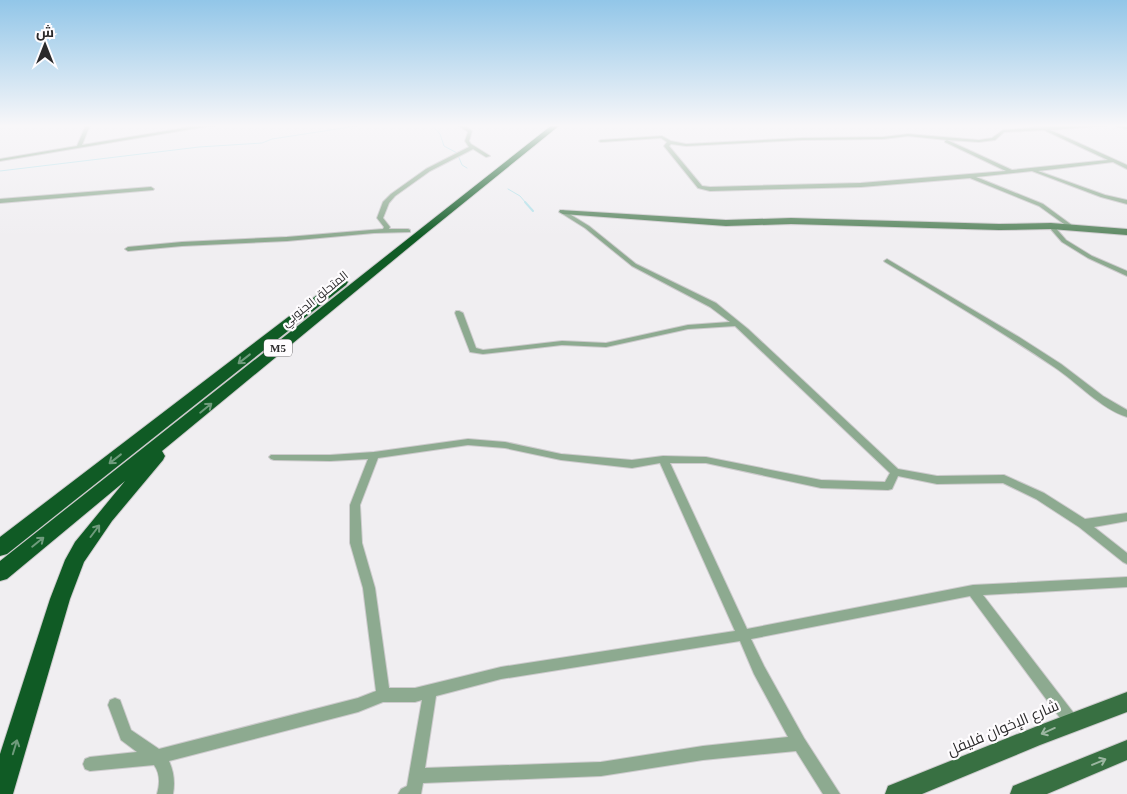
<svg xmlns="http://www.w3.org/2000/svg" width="1127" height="794" font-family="'Times New Roman',Cairo,serif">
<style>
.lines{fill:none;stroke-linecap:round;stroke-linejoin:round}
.stream-far1{stroke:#b1e0e9;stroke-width:1}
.stream{stroke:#b1e0e9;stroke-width:2}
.street-casing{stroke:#cdcbcd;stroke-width:2}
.secondary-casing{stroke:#cdcbcd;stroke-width:2}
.primary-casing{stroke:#cdcbcd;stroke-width:2}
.highway-casing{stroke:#cdcbcd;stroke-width:2}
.street{fill:#8daa90;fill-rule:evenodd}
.secondary{fill:#5d8963;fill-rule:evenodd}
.primary{fill:#387042;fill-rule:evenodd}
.highway{fill:#105b25;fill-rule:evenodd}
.oneway{stroke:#6f9b7c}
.oneway2{stroke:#9bb6a0}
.labels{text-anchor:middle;stroke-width:4.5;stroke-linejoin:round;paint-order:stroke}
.shield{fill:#fefcfe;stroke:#6a696a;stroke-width:1}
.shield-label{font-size:11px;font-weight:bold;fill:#2b2a2b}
.street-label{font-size:12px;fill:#2b2a2b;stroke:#fefcfe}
.near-street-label{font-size:15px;fill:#2b2a2b;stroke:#fefcfe}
</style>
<rect width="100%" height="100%" fill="#f0eef1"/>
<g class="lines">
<path class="stream-far1" d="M432,125l8,9 4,12 13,7 5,12 5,3
M0,171l199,-24 63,-4 10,-4 91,-14
M508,189l12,7 6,7"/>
<path class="stream" d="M525,202l8,9"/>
<g class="street-casing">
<path id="street" d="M86,125h4l-8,20 120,-20h13l-215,36v-2l77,-13z
M458,125h6l8,6 -3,10 2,3 19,12 -4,1 -13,-8 -43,22 -35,25 -6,7 -6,15 7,9 -1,2h19l2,1v2l-36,1 -87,8 -105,5 -54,5 -3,-2 3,-2 54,-5 105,-5 96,-8 1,-2 -7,-9 6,-16 8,-8 35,-25 43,-22 -4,-6 3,-9z
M1077,125h33l-60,5 77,35v4l-14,-7 -75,9 67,24 22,5v4l-26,-7 -69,-26 -56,6 67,27 30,22 1,1 -3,2 -32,-23 -69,-28 -109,9 -151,4 -12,-3 -34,-42 3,-4 -6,-4 -60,4 -2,-1 2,-1 61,-4 9,5 15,3 116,-6 81,-1 25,-3 71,6 13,-2 11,-8zM1044,130l64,30 -96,10 -65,-30 32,2 16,-2 9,-8zM908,136l39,4 -2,1v1l61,29 -145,12 -151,4 -8,-1 -33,-40 2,-2 15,2 116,-6 81,-1z
M1116,125l11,2v2l-11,-3z
M151,187l3,2 -1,1 -153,13v-4z
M563,210l26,16 47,38 80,39 32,26 150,140 39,7 67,-1 40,18 41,26 42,-6v8l-33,6 33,26v11l-4,-2 -44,-35 -43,-28 -33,-16 -66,1 -39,-8 -6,13 -4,1 -67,-2 -115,-25h-36l77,166 226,-44 154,-8v10l-144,8 93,121 2,5 -2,5 -5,2 -5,-2 -96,-130 -219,43 13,27 40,72 36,56h-17l-27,-43 -93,9 -102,16 -178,7 -2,11h-23l3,-5 6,-3 15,-86 -7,2h-32l-25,10 -189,49c5,11 6,22 4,33h-16c3,-10 3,-21 -3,-29l-64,6 -5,-2 -2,-5 2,-5 5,-2 47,-5 -16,-12 -13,-35 2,-5 5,-2 5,2 11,30 28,19 199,-51 18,-7 -13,-103 -13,-45v-38l18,-46 -38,2 -56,-1 -3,-1 -2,-2 2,-2h59l44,-3 94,-13 37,3 56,12 71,6 31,-4 43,1 115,23 64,2 5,-9 -155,-147 -47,3 -82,18 -44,-2 -79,9 -13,-2 -15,-39 1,-2h3l4,2 13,35 7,2 79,-9 44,2 82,-18 42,-3 -20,-15 -78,-41 -47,-38 -24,-15 -1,-1zM468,445l37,3 56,12 71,8 28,-5 75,168 -234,36 -86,21h-26l-14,-100 -13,-45 -2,-38 18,-47zM740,641l14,33 34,63 -85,9 -102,16 -176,6 11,-72 65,-17z
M1051,224l2,1 13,15 26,16 35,15v5l-39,-18 -26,-16 -14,-16z
M887,259l132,78 42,27 42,32 24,14v7c-26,-8 -50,-35 -73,-50 -55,-37 -112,-71 -169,-105l-1,-1z"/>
</g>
<g class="secondary-casing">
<path id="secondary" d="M560,210l166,10 65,-2 208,6 52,-1 76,6v6l-76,-6 -52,1 -208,-6 -65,2 -163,-12 -4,-2z"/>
</g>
<g class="primary-casing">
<path id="primary" d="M1127,692v20l-87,33 -118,49h-37l3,-8 152,-61z
M1127,740v20l-80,34h-37l3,-8z"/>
</g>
<g class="highway-casing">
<path id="highway" d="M552,125h8l-136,110 -262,216 3,5 -2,4 -51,61 -28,41 -14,37 -57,195h-13v-40l50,-155 15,-39 10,-18 50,-61 -118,98 -7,2v-20z
M342,278l6,4 -2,3 -339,269 -7,2v-19l338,-258z"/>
</g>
<use href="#street" class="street"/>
<use href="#secondary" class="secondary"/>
<use href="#primary" class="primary"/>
<use href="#highway" class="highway"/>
</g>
<defs><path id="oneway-shaft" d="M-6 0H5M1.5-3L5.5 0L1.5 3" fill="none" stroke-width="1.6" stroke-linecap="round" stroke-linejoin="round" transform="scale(1.25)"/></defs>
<g class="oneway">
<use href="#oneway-shaft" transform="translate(244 359) rotate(142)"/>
<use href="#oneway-shaft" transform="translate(206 408) rotate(-39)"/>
<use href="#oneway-shaft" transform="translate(115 459) rotate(142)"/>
<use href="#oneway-shaft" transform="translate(95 531) rotate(-53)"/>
<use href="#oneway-shaft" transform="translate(38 542) rotate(-39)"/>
<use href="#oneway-shaft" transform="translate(15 747) rotate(-73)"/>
</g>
<g class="oneway2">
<use href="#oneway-shaft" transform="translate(1048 731) rotate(156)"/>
<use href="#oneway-shaft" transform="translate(1099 762) rotate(-23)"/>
</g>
<linearGradient id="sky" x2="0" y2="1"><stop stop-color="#92c6e8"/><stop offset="0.53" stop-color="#f8f7f9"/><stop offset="1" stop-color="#f8f7f9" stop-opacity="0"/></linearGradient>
<rect width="1127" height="237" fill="url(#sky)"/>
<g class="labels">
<rect class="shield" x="264" y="339.5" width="28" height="17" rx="4"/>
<g class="shield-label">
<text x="278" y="352">M5</text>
</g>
<g class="street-label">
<text transform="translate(315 299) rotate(-39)" y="4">المتحلق الجنوبي</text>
</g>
<g class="near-street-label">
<text transform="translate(1003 728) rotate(-23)" y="5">شارع الإخوان فليفل</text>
</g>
</g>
<g transform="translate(45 45)" stroke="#fefcfe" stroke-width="4" paint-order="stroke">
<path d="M0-4L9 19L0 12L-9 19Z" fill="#2b2a2b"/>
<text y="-8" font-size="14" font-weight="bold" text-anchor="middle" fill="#2b2a2b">ش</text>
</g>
</svg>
